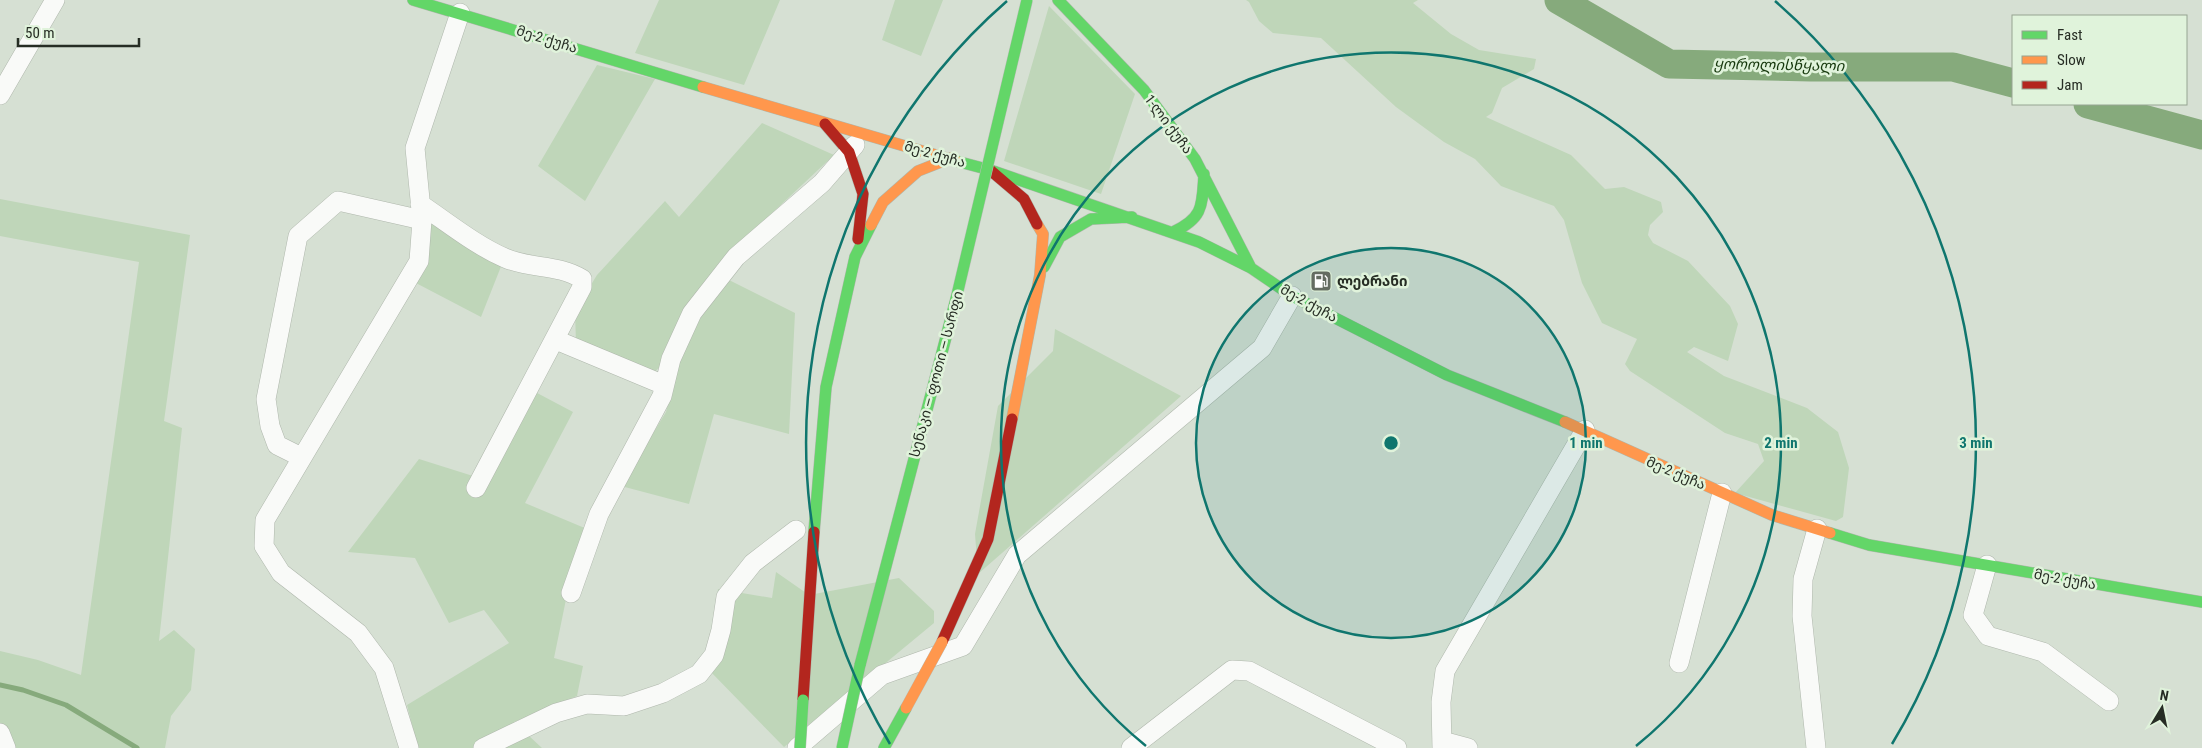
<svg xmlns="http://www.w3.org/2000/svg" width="2202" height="748" font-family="'Roboto Condensed','Noto Sans Georgian',sans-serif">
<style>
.green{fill:#bfd6b9}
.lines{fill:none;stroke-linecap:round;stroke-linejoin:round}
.stream{stroke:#86aa7c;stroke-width:5}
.river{stroke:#86aa7c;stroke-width:29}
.street-casing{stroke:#afb7ac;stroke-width:20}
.fast-casing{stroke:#afb7ac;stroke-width:12}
.slow-casing{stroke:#afb7ac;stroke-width:12}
.jam-casing{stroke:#afb7ac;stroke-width:12}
.street{stroke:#f9faf8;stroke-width:19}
.fast{stroke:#63d668;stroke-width:11}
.slow{stroke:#ff974d;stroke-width:11}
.jam{stroke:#b3261e;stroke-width:11}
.fast-bridge-casing{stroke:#b9beb7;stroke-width:12;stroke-linecap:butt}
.slow-bridge-casing{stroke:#b9beb7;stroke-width:12;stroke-linecap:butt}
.fast-bridge{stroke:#63d668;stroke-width:11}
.slow-bridge{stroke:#ff974d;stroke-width:11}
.ring{fill:none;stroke:#0f766e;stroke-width:2.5}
.labels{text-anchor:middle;stroke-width:5;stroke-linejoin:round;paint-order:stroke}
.street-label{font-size:14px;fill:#262d24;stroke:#e0f3db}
.poi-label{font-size:14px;font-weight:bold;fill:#262d24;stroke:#e0f3db;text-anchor:start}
.water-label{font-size:15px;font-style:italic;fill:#16380d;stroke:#e0f3db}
.centre{fill:#0f766e;stroke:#e0f3db;stroke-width:2.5}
.ring-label{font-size:15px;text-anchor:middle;font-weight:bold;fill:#0f766e;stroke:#e0f3db;stroke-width:5;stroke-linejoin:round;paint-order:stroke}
</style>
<rect width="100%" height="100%" fill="#d6e0d3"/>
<path class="green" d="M659,0h121l-36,85 -109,-32z
M895,0h48l-22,56 -39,-16z
M1246,0h172l-5,3 38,31 28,16 57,9 -2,10 -32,19 -10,25 -6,4 85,38 34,34 19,-2 37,15 2,10 -13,13 -2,10 5,8 35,18 42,45 8,18 -10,37 -34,-14 -7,5 37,24 83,32 31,24 11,36 -6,49 -7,4 -101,-28 29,-32 -6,-17 -33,-11 -95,-62 -5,-7 12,-25 -35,-16 -20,-40 -18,-63 -10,-14 -53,-20 -26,-27 -31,-17 -48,-35 -75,-69 -48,-5 -14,-12 -10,-19z
M1049,6l86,88 -34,100 -97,-33z
M597,65l58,14 -70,122 -47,-35z
M762,123l72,32 -109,102 -62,106 -10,11 -77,-31 -1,-32 22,-36 68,-74 14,16z
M0,199l190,36 -26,186 18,7 -23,213 15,-11 21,19 -4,41 -20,26 -6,32h-165v-97l38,9 43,15 58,-413 -139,-26z
M426,217l76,47 -21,53 -67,-35z
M729,280l66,33 -6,121 -75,-20 -25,90 -68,-18 45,-74 13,-51 24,-48z
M1055,329l126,67 -203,178 -3,-40 23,-128 55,-55z
M522,385l51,27 -48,91 62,26 -16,46 -17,83 29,8 -6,30 -63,26 28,26h-124l-11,-43 102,-62 -25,-33 -35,13 -34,-65 -67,-6 71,-93 54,17z
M776,572l33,23 90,-17 35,33v12l-150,124 -75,-77 9,-81 54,9z"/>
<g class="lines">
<path class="stream" d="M0,685l23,5 43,15 71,43"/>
<path class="river" d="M1559,0l110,64 142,3h142l60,16
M2088,104l114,31"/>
<g class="street-casing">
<path id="street" d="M0,95l55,-95
M420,204c27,18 55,41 85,54 24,11 54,6 77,21v8l-106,201
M556,340l108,45
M301,457l-24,-12 -7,-19 -4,-27 32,-163 40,-35 84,19
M1987,565l-14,50 15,21 55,16 66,49
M571,593l28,-79 63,-118 9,-37 21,-46 44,-56 86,-74 33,-38
M1679,663l43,-170
M0,733l6,15
M1442,741l26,7
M409,748l-25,-80 -26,-35 -77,-60 -17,-27 1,-26 154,-259 3,-41 -7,-72 45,-135
M483,748l73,-35 31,-9 37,2 39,-13 36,-19 15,-19 7,-25 5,-33 27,-34 43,-33
M797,748l85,-73 81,-29 54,-91 245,-207 30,-52
M1131,748l101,-78 17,1 148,77
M1442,748l-1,-46 4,-31 140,-241
M1816,748l-14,-132 1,-37 14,-50"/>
</g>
<g class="fast-casing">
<path id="fast" d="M413,0l290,87
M1058,0l86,90 51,69 56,109
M956,161l34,9 209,72 52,26 41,28 155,79 118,47
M1173,232c31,-14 29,-27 31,-58
M1044,267l16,-30 31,-18 41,-2
M814,532l12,-145 29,-130 16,-32
M1830,533l39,12 333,57
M860,665l96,-366
M884,748l22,-40"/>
</g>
<g class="slow-casing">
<path id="slow" d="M703,87l253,74
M871,225l12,-23 35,-31 33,-13
M1012,419l28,-144 3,-41 -6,-10
M1565,422l207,93 58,18"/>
</g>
<g class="jam-casing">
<path id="jam" d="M825,124l24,28 14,42 -5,45
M990,170l34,29 13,25
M942,642l46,-103 24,-120
M803,700l11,-168"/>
</g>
<use href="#street" class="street"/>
<use href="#fast" class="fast"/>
<use href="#slow" class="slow"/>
<use href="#jam" class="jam"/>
<g class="fast-bridge-casing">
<path id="fast-bridge" d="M956,299l71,-299
M800,748l3,-48
M842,748l18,-83"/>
</g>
<g class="slow-bridge-casing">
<path id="slow-bridge" d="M906,708l36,-66"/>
</g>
<use href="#fast-bridge" class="fast-bridge"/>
<use href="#slow-bridge" class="slow-bridge"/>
</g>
<circle cx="1391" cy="443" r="195" fill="#0f766e" fill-opacity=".12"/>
<g class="ring">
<circle cx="1391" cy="443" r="195"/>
<path d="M1146 746A390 390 0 1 1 1636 746"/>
<path d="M890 744A585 585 0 0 1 1007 1M1775 1A585 585 0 0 1 1892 744"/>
</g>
<defs>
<g id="fuel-square" transform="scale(1.125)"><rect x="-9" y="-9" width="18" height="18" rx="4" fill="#646c61" stroke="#e0f3db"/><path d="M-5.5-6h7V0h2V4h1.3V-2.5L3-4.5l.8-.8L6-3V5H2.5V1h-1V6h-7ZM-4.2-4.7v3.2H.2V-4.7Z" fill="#fff"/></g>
</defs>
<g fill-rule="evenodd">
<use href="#fuel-square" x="1321" y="281"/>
</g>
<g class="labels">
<g class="street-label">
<text transform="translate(547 39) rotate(17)" y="5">მე-2 ქუჩა</text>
<text transform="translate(1169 124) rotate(53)" y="5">1-ლი ქუჩა</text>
<text transform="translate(935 154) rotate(16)" y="5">მე-2 ქუჩა</text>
<text transform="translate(1309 303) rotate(29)" y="5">მე-2 ქუჩა</text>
<text transform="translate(936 374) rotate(-75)" y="5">სენაკი — ფოთი — სარფი</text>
<text transform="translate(1676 473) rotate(23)" y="5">მე-2 ქუჩა</text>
<text transform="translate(2065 579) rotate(10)" y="5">მე-2 ქუჩა</text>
</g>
<g class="poi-label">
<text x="1337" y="286">ლებრანი</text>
</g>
<g class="water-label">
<text transform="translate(1779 65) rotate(1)" y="5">ყოროლისწყალი</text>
</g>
</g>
<circle cx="1391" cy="443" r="8" class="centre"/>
<g class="ring-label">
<text x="1586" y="448">1 min</text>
<text x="1781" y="448">2 min</text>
<text x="1976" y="448">3 min</text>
</g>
<rect x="2012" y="15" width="175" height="90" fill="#e0f3db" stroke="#96a492"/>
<rect x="2022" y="31" width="25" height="8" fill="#63d668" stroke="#96a492"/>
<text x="2057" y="40" font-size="15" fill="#262d24">Fast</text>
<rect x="2022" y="56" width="25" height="8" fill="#ff974d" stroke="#96a492"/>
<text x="2057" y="65" font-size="15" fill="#262d24">Slow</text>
<rect x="2022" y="81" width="25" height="8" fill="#b3261e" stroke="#96a492"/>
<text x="2057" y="90" font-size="15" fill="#262d24">Jam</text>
<g transform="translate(2162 708) rotate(10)" stroke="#e0f3db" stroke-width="4" paint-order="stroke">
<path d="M0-4L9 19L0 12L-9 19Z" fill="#262d24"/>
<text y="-8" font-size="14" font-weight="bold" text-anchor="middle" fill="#262d24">N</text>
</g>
<path d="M18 38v8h121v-8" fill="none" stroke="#262d24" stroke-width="2.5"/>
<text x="25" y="38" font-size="15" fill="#262d24" stroke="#e0f3db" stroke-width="4" paint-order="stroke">50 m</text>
</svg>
